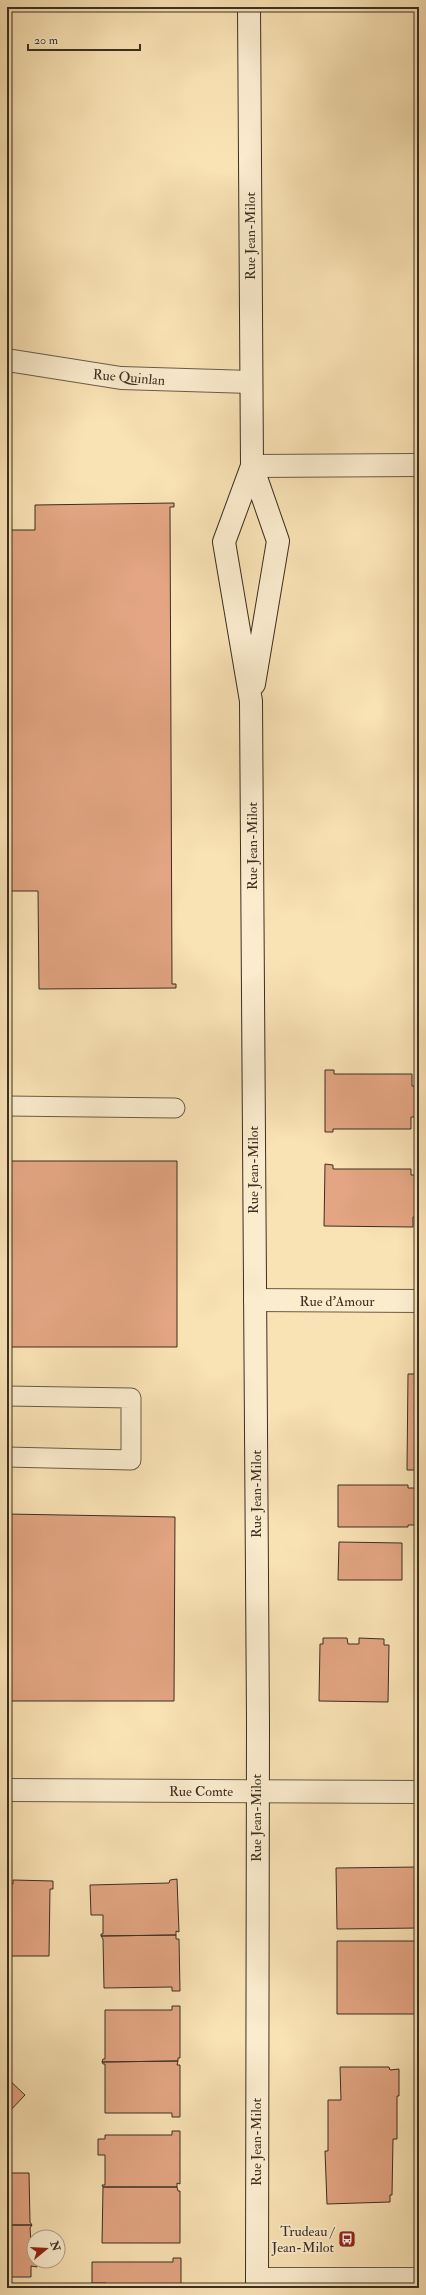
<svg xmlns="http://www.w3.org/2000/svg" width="426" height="2295" font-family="'IM FELL Double Pica',serif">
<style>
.building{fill:#e3a583;stroke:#3b2f23}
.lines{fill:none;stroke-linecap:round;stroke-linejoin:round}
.lane-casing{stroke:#6a5c47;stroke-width:21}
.street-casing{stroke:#6a5c47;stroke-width:24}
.secondary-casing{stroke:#3b2f23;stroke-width:24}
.lane{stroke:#fbecce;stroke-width:19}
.street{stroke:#fbecce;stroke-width:22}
.secondary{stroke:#fbecce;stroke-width:22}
.labels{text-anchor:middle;stroke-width:3.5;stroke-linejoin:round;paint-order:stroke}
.street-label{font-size:14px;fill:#3b2f23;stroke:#fbecce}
.poi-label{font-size:14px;fill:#3b2f23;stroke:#fbecce;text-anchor:end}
</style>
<rect width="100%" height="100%" fill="#f9e2b4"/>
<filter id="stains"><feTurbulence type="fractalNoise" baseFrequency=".005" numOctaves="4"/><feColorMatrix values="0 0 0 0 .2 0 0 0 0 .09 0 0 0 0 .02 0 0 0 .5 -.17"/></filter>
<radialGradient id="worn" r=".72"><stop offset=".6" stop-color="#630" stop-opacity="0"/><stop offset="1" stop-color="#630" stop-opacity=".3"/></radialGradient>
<path class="building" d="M174,503v4h-4l2,477h4v4l-137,1 -1,-98h-31v-361h28v-25z
M325,1070h9v4h78v12h6v31h-7v12h-78v3h-8z
M7,1161h170v186h-170z
M325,1164l8,1v4h78v6h6v42h-4v10l-89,-1z
M408,1374h11v96h-12z
M338,1485h70v3h11v37h-11v2h-70z
M7,1514l168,3 -1,184h-167z
M339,1542l63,1v37h-64z
M323,1638h24l1,6h11v-6l25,1v6h5l-1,57 -69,-1 1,-57h3z
M419,1867v61l-82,1 -1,-61z
M177,1879l2,53 -3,-1v4l-75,1v-2h2v-19h-12l-1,-30 79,-2 1,-3z
M7,1880l4,4v72h-4z
M13,1880l40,1v8h-3l-1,67h-38v-72h2z
M176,1935v4h3l1,52h-8v-4l-68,1 -1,-49 -2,-3z
M337,1941h82v73h-82z
M172,2006h8v52h-2v3l-76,1 1,-3h2v-49h67z
M178,2061l-1,4h3v52h-8v-4h-67v-49h-2l-1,-2z
M340,2067h49l1,3 9,-1v27h-2v43h-4l-1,56h-2v7l-63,2 -2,-53h3v-51h13z
M7,2078l18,17 -18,19z
M172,2131h8v53l-3,-1v4h-74l-1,-2h3v-30h-7v-16h7v-4h67z
M418,2142l1,53h-2z
M7,2173h22l1,49 2,3h-25z
M103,2187h74l1,4h2v52h-78z
M7,2225h25l-2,3 1,16 3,-1v18h3v6l-6,-1v11h-24z
M173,2258h8v30h-76l1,-5h-14v-21h81z"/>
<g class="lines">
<g class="lane-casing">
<path id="lane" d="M7,1106l168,2
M7,1396l124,2v62l-124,-3"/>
</g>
<g class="street-casing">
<path id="street" d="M7,360l114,18 130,4
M252,466l167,-1
M255,1300l164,1
M7,1790l412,2
M257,2279h162"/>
</g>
<g class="secondary-casing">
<path id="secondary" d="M249,7l3,459 26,75 -24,143
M252,466l-28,76 27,159 7,1021 -1,566"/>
</g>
<use href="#lane" class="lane"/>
<use href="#street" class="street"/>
<use href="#secondary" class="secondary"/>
</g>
<defs>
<g id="bus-square" transform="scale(0.9)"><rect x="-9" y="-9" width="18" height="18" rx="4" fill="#8f2418" stroke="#fbecce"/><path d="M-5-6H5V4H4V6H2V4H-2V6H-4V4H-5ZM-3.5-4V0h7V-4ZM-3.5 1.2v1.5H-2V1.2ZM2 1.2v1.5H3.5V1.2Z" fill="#fff"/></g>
</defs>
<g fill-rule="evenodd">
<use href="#bus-square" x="347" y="2239"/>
</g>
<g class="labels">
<g class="street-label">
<text transform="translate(250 236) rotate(-90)" y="5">Rue Jean-Milot</text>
<text transform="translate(129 377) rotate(5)" y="5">Rue Quinlan</text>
<text transform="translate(252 846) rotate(-90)" y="5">Rue Jean-Milot</text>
<text transform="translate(253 1170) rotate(-90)" y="5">Rue Jean-Milot</text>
<text x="337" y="1306">Rue d'Amour</text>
<text transform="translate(256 1494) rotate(-90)" y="5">Rue Jean-Milot</text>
<text x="201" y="1796">Rue Comte</text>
<text transform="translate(256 1818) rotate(-90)" y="5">Rue Jean-Milot</text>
<text transform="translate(256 2142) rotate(-90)" y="5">Rue Jean-Milot</text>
</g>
<g class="poi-label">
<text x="334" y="2236">Trudeau /<tspan x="334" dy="16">Jean-Milot</tspan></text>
</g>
</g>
<rect width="426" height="2295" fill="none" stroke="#f9e2b4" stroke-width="24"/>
<rect x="8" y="8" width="410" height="2279" fill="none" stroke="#3b2f23" stroke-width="2"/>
<rect x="12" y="12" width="402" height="2271" fill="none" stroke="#3b2f23"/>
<g transform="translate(46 2249) rotate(72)"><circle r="19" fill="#fbecce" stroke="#aea08a"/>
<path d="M0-3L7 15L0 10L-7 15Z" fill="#8f2418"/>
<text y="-6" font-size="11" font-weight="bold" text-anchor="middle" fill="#3b2f23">N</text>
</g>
<path d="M28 44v6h112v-6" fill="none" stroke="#3b2f23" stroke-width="2"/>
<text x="34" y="44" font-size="12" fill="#3b2f23" stroke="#fbecce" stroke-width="3" paint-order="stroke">20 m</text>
<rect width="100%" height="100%" filter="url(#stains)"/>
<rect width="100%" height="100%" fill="url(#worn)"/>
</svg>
